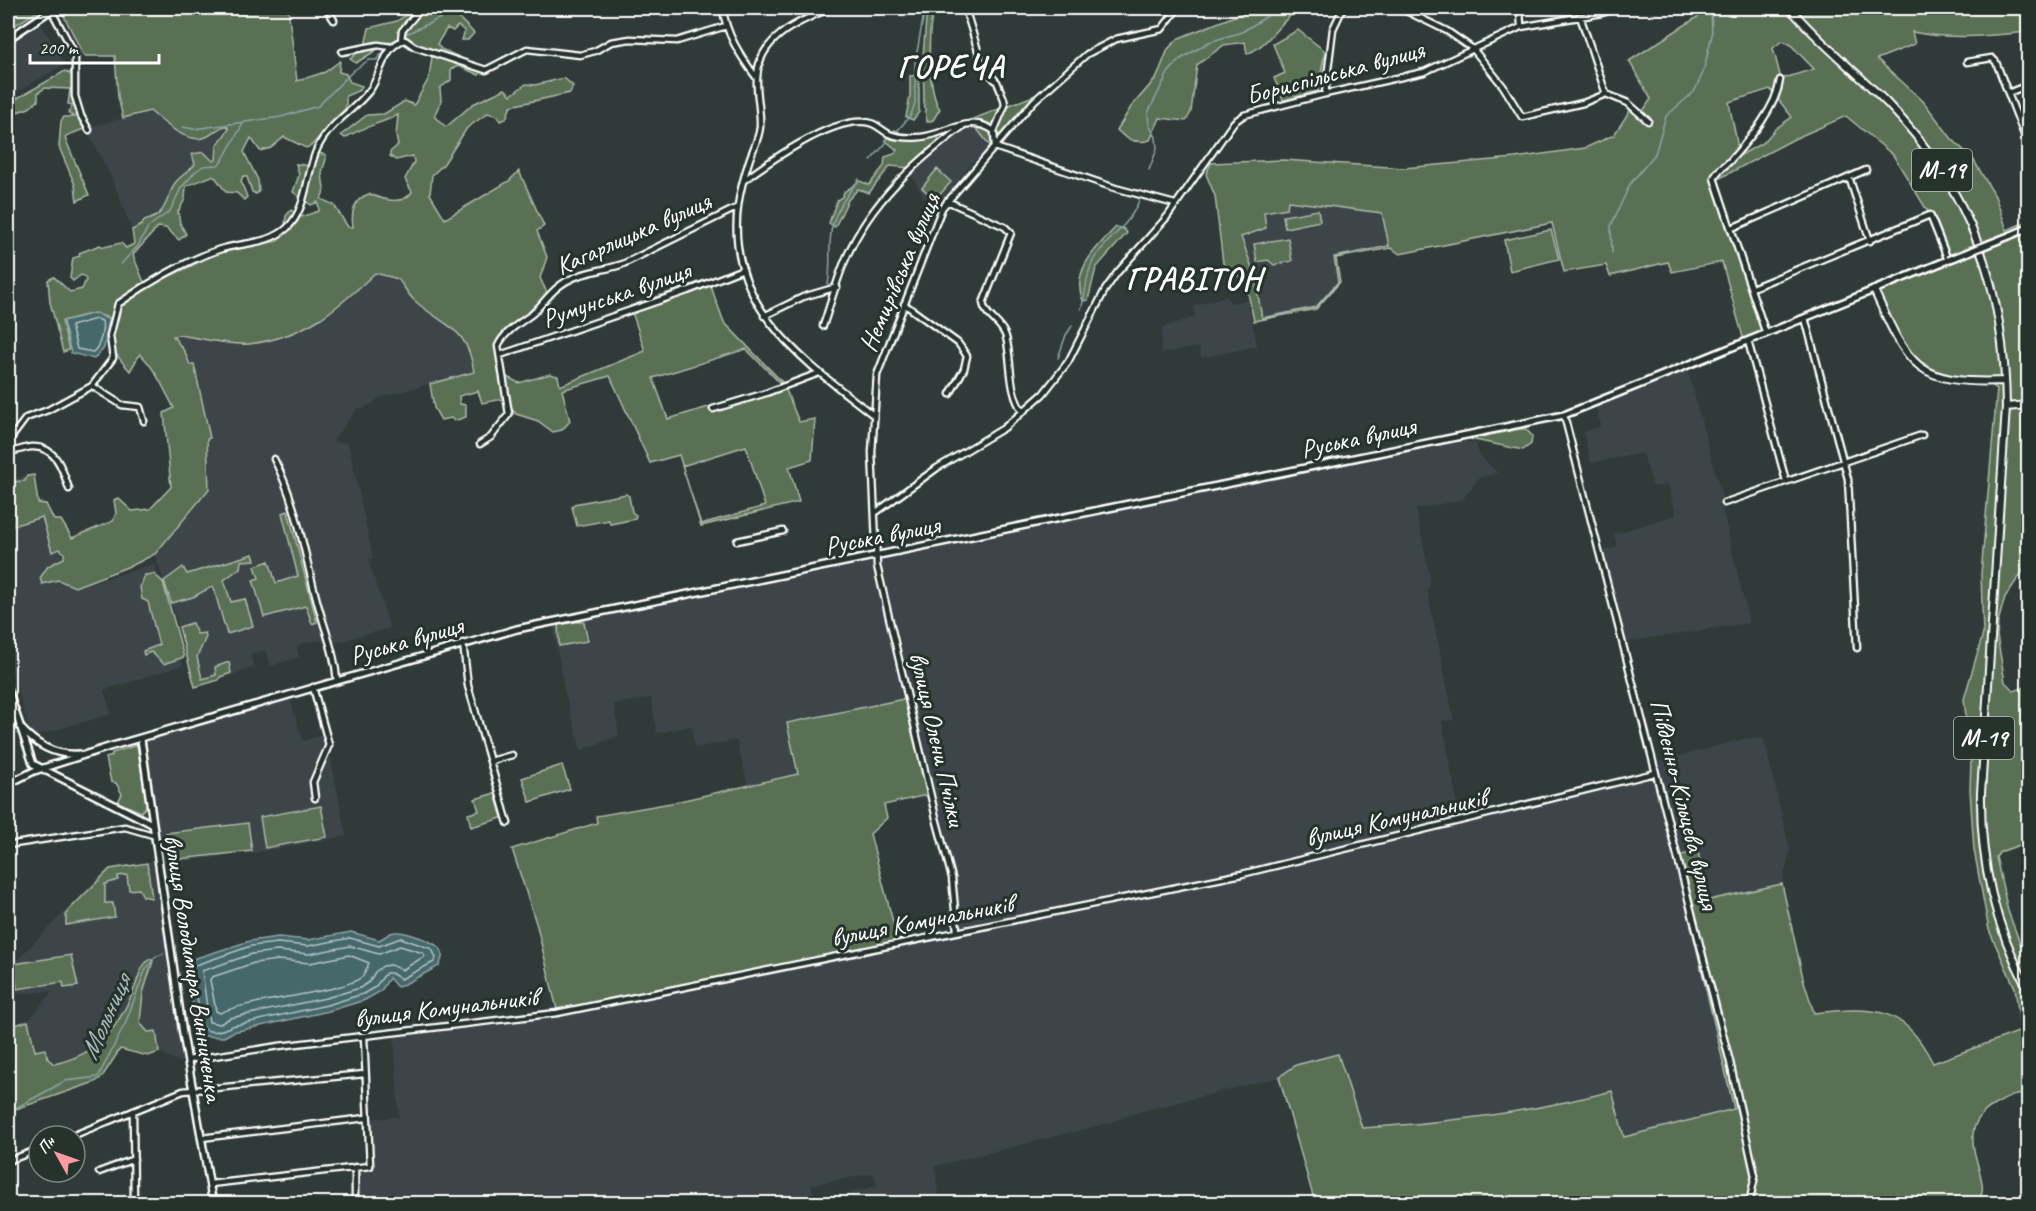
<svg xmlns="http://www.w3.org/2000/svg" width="2036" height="1211" font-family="Caveat,sans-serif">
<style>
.built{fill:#3c4548}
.green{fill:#5a7054;stroke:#acb8aa;stroke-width:1.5;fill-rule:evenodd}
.water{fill:#45686b;stroke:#8fa4a6;stroke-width:1.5}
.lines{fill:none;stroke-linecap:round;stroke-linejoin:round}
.shore{stroke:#b5c3c4;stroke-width:1.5}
.stream{stroke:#8fa4a6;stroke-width:1.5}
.minor-casing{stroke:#fff;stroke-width:9}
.major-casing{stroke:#fff;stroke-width:10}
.highway-casing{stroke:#fff;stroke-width:10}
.minor{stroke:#26332d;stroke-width:4.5}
.major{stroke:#26332d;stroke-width:5}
.highway{stroke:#26332d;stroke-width:6}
.major-bridge-casing{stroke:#fff;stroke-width:10;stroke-linecap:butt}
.major-bridge{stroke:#26332d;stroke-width:5}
.labels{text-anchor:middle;stroke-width:6;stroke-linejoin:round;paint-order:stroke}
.shield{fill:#26332d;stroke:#bec2c0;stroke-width:1.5}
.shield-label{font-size:24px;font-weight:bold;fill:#fff}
.street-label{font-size:26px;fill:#fff;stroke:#26332d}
.water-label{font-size:27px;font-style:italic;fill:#abbbbc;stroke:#26332d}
.district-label{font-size:32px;font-weight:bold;letter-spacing:1.5px;fill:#fff;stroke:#26332d}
</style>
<rect width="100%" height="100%" fill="#303b39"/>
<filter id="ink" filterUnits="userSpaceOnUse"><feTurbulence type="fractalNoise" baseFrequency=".0167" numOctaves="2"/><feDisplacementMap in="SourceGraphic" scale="12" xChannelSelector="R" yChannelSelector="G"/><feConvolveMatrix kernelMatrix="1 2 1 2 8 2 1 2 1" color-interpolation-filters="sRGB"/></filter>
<g filter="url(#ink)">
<path class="built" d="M41,24l24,40 -55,32 -2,-5v-45z
M150,111l33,24 12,3 22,-7 6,-5h4l2,3 -13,18 1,13 -21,-7 -1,11 -5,10 -12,6 -8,19 -13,18 -25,13 -20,-51 -26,-51z
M973,125l16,22 -16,15 -36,45 -14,-11 -13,-23 35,-31z
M1257,197l126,16 6,34 -54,10 3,25 -22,25 -54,11 -8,-45 -24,-69z
M375,273l23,6 20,25 43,30 10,19 3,19 -93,25 -17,12 -6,-1 -24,31v4l14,-1 25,116 -5,2 22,68 -60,16 -11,-4 -16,3 -6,3 2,11 -28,9 -6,-16 -15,4 4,13 -59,21 -22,-80 -18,-54 54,-65 -2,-50 -10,-64 -3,-11 -4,1 -2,-8 -15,-21 7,-1 68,9 54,-13 38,-25z
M1226,296l4,7 18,-3 9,46 -56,12 -2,-11 -38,6 1,-25 33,-11 -1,-11z
M1686,365l37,135 -2,3 28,120 -124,19 -24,-90 16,-5 -3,-13 62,-19 -8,-30 -15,2 -10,-34 -52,10 -8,-31 18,-6 -6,-23z
M1448,438l28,5 3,12 19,18 -19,5 -17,22 -46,9 14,68v9l-3,4 27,130 -12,1 19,102 193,-48 -2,-11 83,-23 13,-3 16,1 26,112 -8,33 -73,16 -11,-47 -23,3 60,253 -111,29 -12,-47 -61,16 -94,15 -96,6 -24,-74 -41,11 -17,12 -148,37 -22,9 -174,43 4,37h-87l-1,-11 26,-6 -3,-13 -63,12 3,18h-457l-1,-35 14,-1 -3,-48 32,-2 -5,-82 164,-21 400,-82 -3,-32 -46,-202 -122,25 11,51 -50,11 -12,-45 -41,8 -4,-22 -34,7 -6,-35 -37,6 5,32 -38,14 -16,-56 -13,-73z
M34,474l5,29 13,49 8,-2 7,24 -14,5 21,9 80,-24 29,101 -79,25 7,24 -76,22 -5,-4 -22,-74v-147l4,15 30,-8 -4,-15 -13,-22 -17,1v-2z
M288,693l15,48 23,-7 20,102 -88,16 -91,11 -10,-2 30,200 -8,1 -20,-10 -3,-20h-8l-8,-9 3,-30 10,-31 -10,4 -16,40 -12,20 -25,26 -36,12 -6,-5 -1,-6 -12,-2 -7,-30 25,-30 -39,3 -3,-28 97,-98 49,-8 -16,-121z"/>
<path class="green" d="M8,8h35l-29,18 -6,-2z
M60,8h228l9,73 28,-9 15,-11 -1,11 7,2 4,8 12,4 -2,4 -14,6v12l-35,38 -5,2 -22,-11 -13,11 -11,3 -9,-13 -7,14 14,28 1,11 -3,3 -4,-2 -5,-15 -4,-1 -2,5 6,16 -3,3 -7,-7 -11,-1 -10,-14 -4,-2 -26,10 -1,13 -7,13 2,11 6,11 -7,6 -13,-12 -8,-1 -25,28 10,25 6,6 69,-33 59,-12 7,-8 2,-17 5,-6 10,7 18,-6 -1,-9 -7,3 -18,-13 6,-17 -3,-11 15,2 8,-13 7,2c1,7 -4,12 -4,19 1,11 4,15 -1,25l13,6 14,22h5c-2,-14 0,-28 16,-33 12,5 34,12 43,-2l-7,-13 9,-17 -1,-6 -17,4 -6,-4v-4l8,-7 -2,-9 2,-21c-18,9 -36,12 -53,23l-4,-3 26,-20 17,-1 21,-13 9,4 15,-27 3,-22c-9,-9 -18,-12 -28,-19l-17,6 -31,20 -6,-4 15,-13 4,-18 28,-7 19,-13h54l-11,10 15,15 -6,7h-6l3,-9 -7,-5 -5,5 -6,-3 -10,16 4,5 43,19 -5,7 -20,-9 -8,3v11l-11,8 1,13 -7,15 12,11 27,-23 32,-15 6,6 15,-11 9,1 29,-7 9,8 -3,7 -59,13 -5,13 -6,2 -2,-5 -10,-3 -21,15 -24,37 -11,10 -2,19 15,25 64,-38 10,-10 25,55 -7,5 10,26 -7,21 9,19c-13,20 -27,22 -41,36 -5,6 -5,12 -13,15l6,26 18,9 31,-9 8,2 2,10 85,-35 -15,-45 78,-27 16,43 59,61 16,39 16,-3 -3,41 -23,7 10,35 -98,24 -22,-71 -29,8 -40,-87 -48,14 8,31 -8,9 -9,2 -15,-11 -22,-7 -13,-15 -21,4 -4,-12 -19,5 1,8 6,1v12l-12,4 -3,-3 -10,2 -7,-12 -4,-24 44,-12c-7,-46 -27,-43 -59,-71 -7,-6 -11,-15 -17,-22l-23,-6c-39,37 -70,64 -126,71 -17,2 -51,-6 -69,-9l-7,1 12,16 5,13 4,-1 16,74 -3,1 2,50 -54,65 -20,10 -60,23 -17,-7 -16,4 -2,-6 8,-12 16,-8v-5l-4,-4 -8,3 -10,-35 -30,9 -4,-15v-29l17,-1 2,-5 7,-1 4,28 8,1 8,16h7l11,18 41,-17 3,-8 -2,-13 4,-2 14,13 18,-2 21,-22 -7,-74 10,-5c-10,-19 -19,-40 -34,-54l-10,17c-18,-19 -20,-25 -15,-51l-21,-7 -32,8 7,29 -6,2 -13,-50 -2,-22 6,-3 16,15 12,-3 4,-9 -2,-4 -3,-1 -8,6 -3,-3 3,-20 7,-2 -1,-3 21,-8 4,2 17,-4 5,5 8,-4 -2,-14 10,-5 2,-4c23,-5 21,-21 31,-38 6,-8 14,-11 20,-19l-3,-10 12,-2 9,9 3,-1 1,-15 12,-16 -2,-3c-8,0 -13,8 -21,11 -18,8 -43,-15 -56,-26l-27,7 -5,-21 -3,-41h-31zM746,349l36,36 -114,34 -15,-41zM746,446l19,60 -64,18 -19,-58z
M927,8h8c-9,17 -7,86 5,101l-7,11 -6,2 -3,-20 -1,-46z
M1255,8h46c-22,12 -30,36 -54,46l-2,-12 -21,3 -27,20 -6,47 -5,9 -26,-3 -10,22c-13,4 -24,0 -33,-10l14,-23 26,-30 11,-28 11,-11z
M1702,8h326v24c-39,4 -77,8 -116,0l3,12 -38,15 46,42 29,38 21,20 22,37 12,34 21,-9v201l-4,2v48l4,5v87l-23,33 -7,25 -1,14 8,46 9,9 14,-5v156l-28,10 -4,5 12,54 20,53v131c-12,-2 -19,2 -30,8 -58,28 7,84 -25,101l-658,-1 -36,-126 17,-12 42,-11 24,74c87,-6 166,-15 250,-37l12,46 110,-28 -59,-253 23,-4 11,48 73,-16 21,94 11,35c59,-6 89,-9 119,50l88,-32 -6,-43 -26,-58 -15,-80 -4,-60 1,-31 -7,-60 19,-65 -2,-60 16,-185 -6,-4 -71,-15 -7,-7 -40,-73 75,-32 -18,-43 -37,-60 -47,-39 -52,23 -76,40 48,154 -22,8 -22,-79 -50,10 -4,-10 -58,14 -4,-11 -42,7 -12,-49 -152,31 -9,-6 -55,10 4,24 -24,27 -62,12 -8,-38 -23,-20 -8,-67 -9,-22 5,-11 73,-3 120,8 111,-10 70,-10 29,-13 20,-31 9,7 8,-12 -22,-38 70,-45zM1782,41l8,3 24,25 -33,10 -8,-31zM1770,89l22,28 -17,12 -11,13 -25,14c-2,-18 -7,-35 -10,-54zM1288,201l94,12 7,33 -55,11 4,25 -22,25 -54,11 -8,-45 -13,-36 25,-9 -2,-16 23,-4z
M1298,30l27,21 -7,40 -35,9 -9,-22 11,-5 -12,-29z
M73,64l3,44 10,20 -20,8 -1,2 24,57 -12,6 -2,-16 -16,-38 2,-26 3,-4h10l-6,-4 5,-8 -5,-1 2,-15 -25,-1 -7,5v8l-9,7 -12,4 -4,-7 1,-9 2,3 49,-28 5,3z
M919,75v37l-6,8 -7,-3 4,-21v-20z
M1036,95l-45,52 -21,-27z
M895,130l4,2 -1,7 40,-3 1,7 -28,25 -21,-2 -21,27 -11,-4 -10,11 -13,27 -6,-4 8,-23 5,-3 2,-5 16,-11 9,4 15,-19 1,-9 9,-3 3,-4 -12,-10z
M937,169l14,13 -16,18 -13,-12z
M1318,210l2,11 -35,7 -2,-12z
M1116,227l8,2 3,4 -31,35 -8,32 -5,1c-13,-30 14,-54 33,-74z
M1551,230l8,29 -49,12 -6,-31z
M1288,238l4,23 -18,4 -6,-5 -11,2 -3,-18z
M1520,429h6l6,7 -1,8 -8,6 -53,-11z
M626,494l3,2 3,16 4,3 -1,4 -25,5 -1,-4 -32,6 -5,-19 2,-3z
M288,511l29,111 -5,2 -6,-18 -42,11 -11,-37 6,-2 -4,-12 14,-5 7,22 22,-7 -16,-63z
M253,554l2,6 -14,1 -1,7 -16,12 7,22 14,-3 8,27 -26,8 -14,-48 -20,11 -22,6 -7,-22 19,-14 4,7z
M154,574l9,8 21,75 -20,7 -13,-12 -7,3 -1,-4 16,-6 -11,-43 -6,-3 -2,-12 5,-12z
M575,622h9l4,19 -29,5 -1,-21z
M192,623l5,11 8,-1 1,4 -9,20 5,22 14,-4 -1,-8 14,-5 2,11 -11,4 -1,3 -24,7 -16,-60z
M909,698l22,96 -47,11 3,13 -17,16 29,111 -341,69 -21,-88 -25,-77 85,-26 -1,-7 75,-13 127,-29 -11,-51z
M137,745l10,61 -6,6 -23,-10 4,-8 -6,-11 -5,-1 -5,-24 6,-2v-3z
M562,765l8,24 -40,13 -8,-24z
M495,793l7,25 -31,9 -3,-13 11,-3 -4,-12z
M321,806l6,31 -62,11 -5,-31z
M248,823l4,28 -82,9 -4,-27z
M147,863l5,35 -9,-2 -4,-7 -10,1 -2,-15 -9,1v4l-13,4v19h8l2,14 -49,8v-10l3,-5 41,-41z
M71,955l7,31 -14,2 -1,-6 -46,7 -3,-25z
M150,959l3,2 -10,32 -3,30 8,9 8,-1 3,21 -11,4 -28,-7 -18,28 -7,5 -87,30v-85l20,-6 7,30 10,-2 3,10 6,5c45,-10 64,-35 81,-77 3,-9 6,-22 15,-28z"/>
<path class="water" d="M96,313l13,7 -5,28 -10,11 -23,-6 -8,-32z
M351,932l28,8c4,-2 8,-5 12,-7 10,-4 48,9 51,19 1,5 -1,10 -3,14l-38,20 -4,1 -8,-9 -8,13 -16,9 -36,11 -96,21 -9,5 -21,-1 -5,-4 -13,-68 5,-4 60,-19 28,-4 30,3z"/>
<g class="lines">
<path class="shore" d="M96,319l6,2c2,10 -2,25 -9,31l-16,-3 -6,-23z
M350,938l29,8 22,-8 31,11 4,9 -2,4 -33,17 -10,-6h-5l-11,14 -12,7 -36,11 -95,21c-9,4 -20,9 -29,2l-10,-51v-11l58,-20 27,-3 30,3z
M350,946l29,8 21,-8 23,7 2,3 -23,14 -11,-5 -8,1 -8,6 -6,10 -9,6 -34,10 -96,20 -10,6 -11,-2 -7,-51 50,-17 26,-3 31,3z
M349,955l20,8c-2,4 -4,10 -6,13 -17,17 -115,23 -143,37l-4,-2 -6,-31 2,-3 42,-14 24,-3 32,3z"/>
<path class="stream" d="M404,35l41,-19 9,-8
M389,44l10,-7
M182,127l12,2 87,-12 37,-11 36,-36 15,-10h7l9,-10
M898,130l13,-15 4,-12v-40l10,-55
M871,160l16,-18
M1149,170l8,-21 -1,-12 -7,-12 -1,-12 20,-40 11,-13 30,-18 33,-10 38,-24
M1612,253l-1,-27 19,-42 25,-30 11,-38 28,-24 9,-19 9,-38 -1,-27
M121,264l17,-18 10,-19 22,-16 11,-23 14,-16 8,-6 15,-1 4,-4 22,-39
M828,284c4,-20 -1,-42 5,-61 5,-17 16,-30 26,-44
M1081,309c6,-17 4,-34 13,-50 14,-22 36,-33 45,-59
M1058,358l8,-23 6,-9
M8,1109h6l51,-28 33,-4 27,-53 20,-53 10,-14 8,-3"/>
<g class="minor-casing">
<path id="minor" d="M326,8l8,12
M723,8c2,25 18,49 33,69
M831,8c-31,13 -73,29 -74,70 -1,16 4,33 3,49 -1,11 -6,20 -10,31 -5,15 -10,32 -12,48 -13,101 66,155 135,209
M965,8l18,59 14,15 7,17 1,6 -11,26
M1400,8l47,23 26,18 30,37 19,31 61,-14 23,-9
M1520,8l1,19
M51,10l24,44v42l6,20 8,14
M1521,11l11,-3
M1580,16l26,78 22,9 20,18
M401,41l4,-1 10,7 71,23 41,-21 53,6 15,-4 16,-9 19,-3 47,2 49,-15
M401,41l1,-10 19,-23
M342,52l36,-7 13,2
M1967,62l25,-4 4,4 32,83
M2008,93l20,-8
M1325,94l8,-65 10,-21
M1849,177l21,64
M743,181c28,-21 87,-62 122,-59 10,0 16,8 24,12 10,4 21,4 32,3 27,-3 48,-24 73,-6l1,16 120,41 60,16
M947,201l58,26 6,6 -28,70c2,14 19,19 23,34 6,23 2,56 17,75
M1732,228l134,-58
M1752,288l178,-73 18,45
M904,304l54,39 9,13 -3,13 -14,25
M764,316l39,-19 34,-10
M1805,318l43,161 9,169
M823,326c8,-23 14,-48 24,-70 24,-54 68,-94 115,-129
M1766,334l-52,-156c4,-9 10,-11 16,-17 19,-22 46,-52 50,-81
M1748,341l38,140
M500,355l190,-65 53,-21
M92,386l30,19 18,2 4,14
M713,409l53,-16 53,-20
M1564,415l166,647 25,114 -6,28
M8,442l18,-24 22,-8 44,-24 21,-28 -3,-22 8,-32c28,-20 67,-43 100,-54 23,-8 50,-5 69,-22 21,-19 19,-58 31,-81 12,-25 36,-36 52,-57 12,-17 12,-39 31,-49
M480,444l11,-7 18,-23 -11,-68c6,-14 22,-23 34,-32 9,-8 16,-19 26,-27 20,-16 42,-15 65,-23l115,-57
M8,449c9,4 13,-1 23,-2 25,-2 32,23 38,42
M274,459c23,44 30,94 43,142 7,27 18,51 20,80
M1724,503l198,-68
M875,513l62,-45 67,-40 39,-34 25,-32 37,-72 12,-17 50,-56 67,-95 10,-7 81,-21 99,-22 97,-45 81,-14 16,-5
M737,541l46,-10
M463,643l5,43 40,137
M313,687l16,58 -16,37 2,16
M491,761l21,-6
M8,845l117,-18 28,8
M957,931l-5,-53 -16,-60 -59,-252 -5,-114 5,-77 65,-167 92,-107 53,-47 29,-15 46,-10 16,-21
M188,1060l91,-14 278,-33 685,-139 413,-101
M133,1111l1,93
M72,1136l111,-45 182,-17
M201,1138l165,-20
M8,1161l31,-12
M99,1172l35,-13
M210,1184l160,-18 -6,-129
M355,1204v-37"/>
</g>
<g class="major-casing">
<path id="major" d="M8,39l46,-31
M2009,236l19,-8
M8,690l25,74 119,60
M20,727c15,17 35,29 59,27
M141,739l42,295 30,170
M8,784l26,-13 75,-24 408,-118 1047,-214 384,-155"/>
</g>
<g class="highway-casing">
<path id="highway" d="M1790,8c29,35 66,63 98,96 83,86 117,184 118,303l-25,386c-1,71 14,133 47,196
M1874,290c34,75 41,95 131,91
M2006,407l22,-2"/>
</g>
<use href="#minor" class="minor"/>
<use href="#major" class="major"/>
<use href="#highway" class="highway"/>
<g class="major-bridge-casing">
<path id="major-bridge" d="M1948,260l61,-24"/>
</g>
<use href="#major-bridge" class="major-bridge"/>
</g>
</g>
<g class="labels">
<g class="shield">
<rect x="1912" y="149" width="60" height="42" rx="4.5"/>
<rect x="1954" y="717" width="60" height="42" rx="4.5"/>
</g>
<g class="shield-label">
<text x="1942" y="178">М-19</text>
<text x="1984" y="746">М-19</text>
</g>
<g class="street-label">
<text transform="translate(1335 72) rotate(-15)" y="9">Бориспільська вулиця</text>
<text transform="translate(633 233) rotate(-24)" y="9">Кагарлицька вулиця</text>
<text transform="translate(899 272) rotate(-67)" y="9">Немирівська вулиця</text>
<text transform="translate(616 294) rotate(-19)" y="9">Румунська вулиця</text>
<text transform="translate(1358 437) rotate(-12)" y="9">Руська вулиця</text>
<text transform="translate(882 535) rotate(-11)" y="9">Руська вулиця</text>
<text transform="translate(406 640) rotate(-16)" y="9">Руська вулиця</text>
<text transform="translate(938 739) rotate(77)" y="9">вулиця Олени Пчілки</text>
<text transform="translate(1685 804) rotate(76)" y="9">Південно-Кільцева вулиця</text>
<text transform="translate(1396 817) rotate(-13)" y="9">вулиця Комунальників</text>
<text transform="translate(922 920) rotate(-11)" y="9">вулиця Комунальників</text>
<text transform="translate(194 968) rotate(81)" y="9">вулиця Володимира Винниченка</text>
<text transform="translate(446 1007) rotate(-7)" y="9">вулиця Комунальників</text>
</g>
<g class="water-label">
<text transform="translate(105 1017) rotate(-66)" y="9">Мольниця</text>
</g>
<g class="district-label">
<text x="951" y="77">ГОРЕЧА</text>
<text x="1194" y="289">ГРАВІТОН</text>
</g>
</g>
<rect width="2036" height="1211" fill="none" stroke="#26332d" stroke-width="30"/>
<rect x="15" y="15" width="2006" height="1181" fill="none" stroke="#fff" stroke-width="2" filter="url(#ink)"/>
<g transform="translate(57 1154) rotate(310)"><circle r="28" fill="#26332d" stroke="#7d8581" stroke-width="1.5"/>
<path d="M0-4.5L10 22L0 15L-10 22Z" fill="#ff9aa2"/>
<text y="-9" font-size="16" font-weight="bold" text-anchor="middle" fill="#ffffff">Пн</text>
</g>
<path d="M30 54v9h129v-9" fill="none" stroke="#ffffff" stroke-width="3"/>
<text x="39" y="54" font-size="18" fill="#ffffff" stroke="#26332d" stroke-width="4.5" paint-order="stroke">200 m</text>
</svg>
